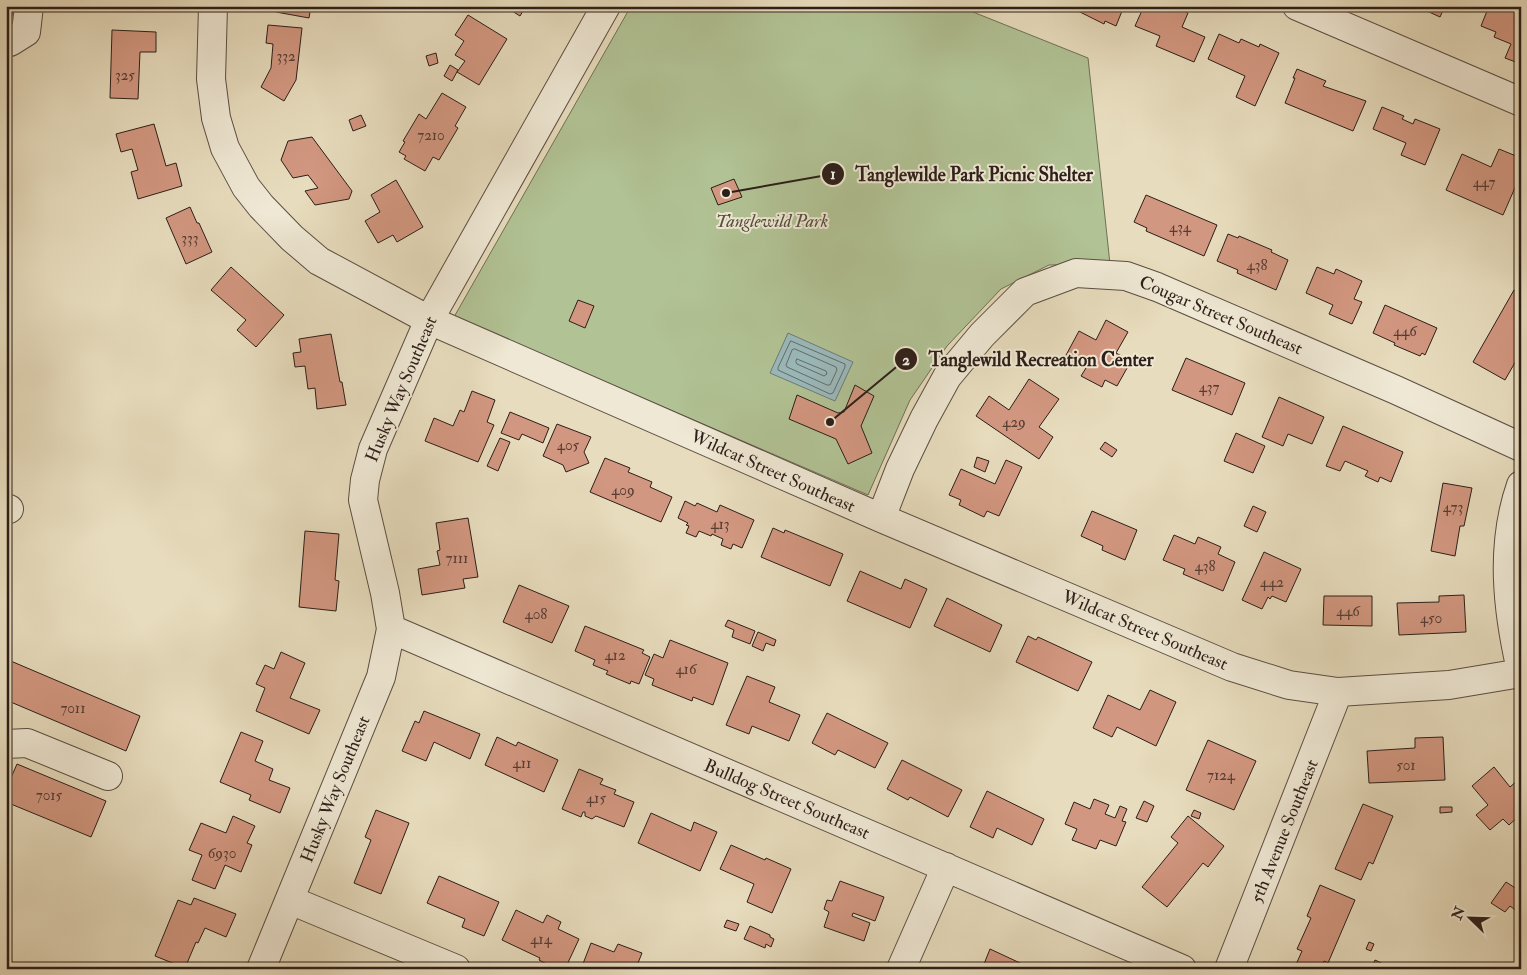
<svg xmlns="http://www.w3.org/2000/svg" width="1527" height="975" font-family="'IM FELL Double Pica',serif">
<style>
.green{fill:#b1c294;stroke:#6e7056}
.water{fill:#9ab9bb;stroke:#6e7b7a}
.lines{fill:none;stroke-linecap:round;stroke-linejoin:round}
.shore{stroke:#636c6a;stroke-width:1}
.building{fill:#d29780;stroke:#2c1e19}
.minor-casing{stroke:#5b4e42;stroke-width:30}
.minor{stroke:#efe8d4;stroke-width:28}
.labels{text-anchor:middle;stroke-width:4;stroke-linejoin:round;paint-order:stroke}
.number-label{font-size:15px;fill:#563c33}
.park-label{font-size:18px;font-style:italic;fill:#544f3e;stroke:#efe8d4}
.street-label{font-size:18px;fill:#2c1e19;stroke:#efe8d4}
.leader{fill:none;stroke:#2c1e19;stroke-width:2}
.callout-dot{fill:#2c1e19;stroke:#efe8d4;stroke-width:2}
.mark-label{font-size:15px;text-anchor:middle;font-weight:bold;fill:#fff}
.callout-label{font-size:19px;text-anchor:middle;font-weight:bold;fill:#2c1e19;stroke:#efe8d4;stroke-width:4;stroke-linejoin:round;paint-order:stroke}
</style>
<rect width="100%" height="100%" fill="#e7dcbd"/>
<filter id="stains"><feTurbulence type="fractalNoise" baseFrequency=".004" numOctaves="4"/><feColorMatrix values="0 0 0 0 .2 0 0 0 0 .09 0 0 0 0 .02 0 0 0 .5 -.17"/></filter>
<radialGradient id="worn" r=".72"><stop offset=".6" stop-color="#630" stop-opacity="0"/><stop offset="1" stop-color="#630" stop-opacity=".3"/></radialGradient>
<path class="green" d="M631,6h327l130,52 22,206 -61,1 -48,24 -54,57 -37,54 -42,95 -414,-178z"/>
<path class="water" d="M788,333l65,29 -18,39 -65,-28z"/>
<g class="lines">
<path class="shore" d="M791,341l54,23v3l-12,26 -3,1 -52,-24v-2z
M795,349l41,18 1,3 -7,15h-3l-40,-18 -1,-2 6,-15z
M797,359l29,12 1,3 -3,2 -27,-12 -1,-2z"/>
</g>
<path class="building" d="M6,6h7l-2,17 -5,-1z
M121,6h26v4z
M277,6h34l-2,12 -33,-6z
M504,6h22l-6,10z
M1068,6h56l-8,20 -11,-5 -1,3z
M1144,6h18l4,2 1,-2h5l16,7 -6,14 23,10 -11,25 -38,-16 4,-10 -25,-10z
M1416,6h29l-5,11z
M1489,6h21l11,5v53l-16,-6 6,-14 -17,-7 2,-5 -15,-6z
M468,15l39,24 -28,46 -22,-13 8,-11 -10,-6 9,-14 -9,-6z
M268,25l34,3 -6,52 -12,21 -23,-14 10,-19 2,-24 -7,-1z
M112,30l44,2v20h-16l-2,47 -28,-1z
M1219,34l20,9 2,-4 18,8 1,-3 19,9 -24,53 -19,-9 9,-21 -37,-17z
M436,53l2,10 -9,3 -3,-10z
M450,65l8,5 -6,11 -8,-5z
M1297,69l29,12 -3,5 43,15 -13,30 -68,-28 10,-25h-2z
M442,93l24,14 -11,19 3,2 -19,32 -6,-3 -8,14 -21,-12 2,-3 -7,-4 6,-10 -2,-1 16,-27 7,5z
M1382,107l22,9 -2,3 11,5 2,-5 25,10 -15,36 -24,-10 5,-12 -33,-14z
M361,115l5,11 -13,5 -4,-11z
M154,124l12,42 10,-3 6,23 -44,13 -7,-27 7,-2 -6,-21 -11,3 -5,-18z
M312,137l40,54 -3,8 -34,6 -10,-14 13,-3 -10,-13 -15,3 -12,-18 7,-19z
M1499,149l22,9v16l-18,41 -57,-25 16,-36 29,13z
M734,179l8,18 -24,8 -7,-17z
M396,180l27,47 -26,15 -4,-7 -15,8 -13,-22 15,-9 -9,-17z
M1146,195l71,30 -13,31 -58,-25 1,-3 -13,-6z
M190,207l7,16h2l13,29 -26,12 -20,-46z
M1228,234l10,4 1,-2 33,14 -1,2 17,8 -12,30 -39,-17 1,-3 -21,-9z
M231,267l53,48 -28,32 -19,-17 9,-10 -35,-30z
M1317,267l17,7 2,-5 26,12 -8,18 8,3 -10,22 -23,-10 4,-9 -27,-12z
M1514,290l7,4v58l-16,28 -32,-18z
M578,300l16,6 -9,22 -16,-7z
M1385,305l52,23 -12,27 -3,-2 -2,3 -26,-11 1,-2 -22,-10z
M1106,320l22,12 -12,21 15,8 -14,25 -12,-6 -3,7 -21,-11 5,-8 -21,-11 14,-26 17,9z
M331,334l9,48h2l4,23 -29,4 -2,-21 -7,1 -3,-23 -10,1 -2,-14 8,-1 -2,-13z
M1186,358l59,25 -13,32 -60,-25z
M1029,379l30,20 -20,28 14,10 -14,22 -63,-43 13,-20 20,14z
M855,385l19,11 -13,30 11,27 -24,11 -12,-25 -47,-20 8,-24 41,18 6,-1z
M472,391l23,9 -8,22 7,3 -16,37 -53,-21 9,-23 19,8 7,-16 4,2z
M1279,397l45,20 -12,27 -24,-10 -5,12 -21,-9z
M510,412l39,16 -6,15 -21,-9 -3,6 -18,-7z
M557,424l34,13 -7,15 5,11 -23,9 -3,-7 -20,-9z
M1343,426l60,26 -12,30 -11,-5 -2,5 -13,-6 3,-5 -23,-10 -5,10 -14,-5z
M1236,433l29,13 -12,27 -29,-12z
M500,438l10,4 -12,29 -11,-5z
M1105,442l12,8 -5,7 -12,-8z
M977,457l12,4 -4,11 -11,-5z
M605,458l25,10 -2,4 24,10 -2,5 22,10 -11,25 -71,-30z
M1006,460l16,7 -23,49 -12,-5 -3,6 -25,-12 2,-5 -12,-5 12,-26 34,15z
M1443,483l29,5 -8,38h-4l-5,30 -24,-5z
M685,501l10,5 2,-3 20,9 3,-7 34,15 -12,28 -9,-4 -2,5 -10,-4 2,-6 -11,-5 -1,2 -12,-5 -3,6 -10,-4 3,-7 -3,-1 2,-2 -10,-5z
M1253,506l13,6 -9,20 -13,-6z
M1092,511l45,19 -12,30 -23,-10 1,-4 -22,-10z
M468,518l10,59 -15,2 2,9 -43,7 -4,-26 22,-4 -3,-14 3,-1 -4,-27z
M773,528l11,5 1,-3 58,24 -13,32 -69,-29z
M305,531l34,3 -4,46 4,1 -3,30 -37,-4z
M1174,535l21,9 3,-7 23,10 -3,7 17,8 -12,29 -40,-17 2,-5 -22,-9z
M1264,552l37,17 -15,33 -14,-6 -2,3 -2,-2 -6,12 -20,-9z
M860,571l41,18 4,-10 22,10 -17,39 -63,-27z
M519,585l50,21 -17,37 -49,-21z
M1464,595l2,37 -67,3 -2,-32 42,-1v-6z
M1324,596h48v30l-49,-1z
M947,598l55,27 -12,27 -56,-26z
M728,620l27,11 -5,13 -18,-7 2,-7 -9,-4z
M585,626l59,24 -2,3 8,4 -11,27 -8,-3 -1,3 -24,-10 2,-3 -15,-6 2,-5 -20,-9z
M758,632l18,8 -2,6 -8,-3 -3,8 -11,-5z
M1028,636l8,4 2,-3 54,25 -14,29 -62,-29z
M670,640l58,23 -15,42 -20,-8 -1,4 -40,-16 2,-6 -9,-4 9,-21 9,4z
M281,652l24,11 -15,35 30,12 -11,24 -53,-23 9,-23 -9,-4 9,-19 9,4z
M6,659l134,57 -14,35 -120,-51z
M747,676l28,11 -6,15 31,13 -11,26 -37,-15 -3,8 -23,-9z
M1150,690l26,12 -20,44 -39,-19 -5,10 -19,-9 15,-33 32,15z
M424,711l56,23 -10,25 -36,-17 -8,19 -24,-10 13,-30 4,2z
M827,713l61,30 -13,25 -37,-18 -3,5 -23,-12z
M241,732l22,9 -8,20 18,8 -4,11 21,8 -10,25 -31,-13 2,-5 -31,-13z
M497,737l19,9 2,-4 40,18 -14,32 -59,-27z
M1443,737l2,43 -76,3 -2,-32 48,-3v-10z
M1208,740l48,21 -22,49 -48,-20z
M902,760l60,30 -14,27 -38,-20 -2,3 -21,-11z
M17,764l89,37 -15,36 -85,-35v-13z
M1494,767l16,20 8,-7 3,4v30l-12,11 -6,-6 -13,11 -14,-15 12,-10 -16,-19z
M579,769l24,10 -3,5 16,6 -2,4 20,8 -10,25 -28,-11 -4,3 -7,-3v-4h-2l-2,5 -19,-8z
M987,791l57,28 -12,26 -35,-17 -4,10 -23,-11z
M1094,799l15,6 -4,9 10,4 5,-12 7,3 -5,12 4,1 -10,24 -16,-6 -4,9 -24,-9 5,-11 -12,-5 9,-22 16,7z
M1144,801l10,5 -7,16 -11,-4z
M1363,804l30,12 -20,48 -4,-2 -8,18 -26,-11z
M1440,807h12v5l-12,1z
M376,810l33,13 -28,71 -27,-11 17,-43 -6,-3z
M1194,810l7,3 -2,6 -8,-3z
M651,813l40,18 3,-9 23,10 -17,39 -62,-28z
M233,816l22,10 -8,17 5,2 -11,27 -16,-7 -10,24 -23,-9 10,-25 -13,-5 12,-27 25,10z
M1188,816l36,30 -16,21 -5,-4 -36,44 -25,-20 36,-44 -7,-6z
M731,845l34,15 1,-2 25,11 -19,44 -25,-11 7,-18 -34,-15z
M439,876l60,26 -15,34 -22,-9 3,-8 -38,-16z
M840,881l44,16 -9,24 -22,-8 -1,3 18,7 -6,18 -40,-14 5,-15 -5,-3 3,-9 5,1z
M1506,882l14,9 1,-1v17l-3,5 -8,-6 -5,6 -14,-9z
M1320,885l35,15 -27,63 -4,-2 -3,8h-27l8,-18 -5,-2 14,-31 -4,-2z
M194,898l42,16 -10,23 -21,-9 -7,15 -2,-1 -11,26 -30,-12 23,-56 13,5z
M516,910l27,13 4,-8 14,7 -3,7 21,10 -14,30h-9l-17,-9 1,-2 -38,-18z
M727,920l12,4 -3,7 -12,-4z
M750,926l20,9v2l4,2 -3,8 -5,-3 -1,4 -21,-9z
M1369,942l5,2 -3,7 -5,-2z
M591,943l23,9 4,-8 24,9 -4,10 14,6h-71z
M990,949l43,20h-51z
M1375,960l19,9h-23z"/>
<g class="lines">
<g class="minor-casing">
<path id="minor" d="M213,6l-2,73 5,39 9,30 21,39 15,19 31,32 27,23 110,59 452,198 351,149 57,18 49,7 111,-7 72,-12
M1297,6l224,96
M6,41l4,1 16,-10 3,-26
M1521,485c-21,60 -14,124 0,185
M6,508l3,1
M881,518l19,-49 24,-50 23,-42 35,-42 43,-43 51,-19 50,3 31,11 239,103 125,57
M391,629l791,340
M6,744l21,-1 81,33
M290,900l166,69
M261,969l120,-292 10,-48 -6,-36 -22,-93 2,-20 8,-31 56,-129 177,-314
M901,969l45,-102
M1229,969l109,-277"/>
</g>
<use href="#minor" class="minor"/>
</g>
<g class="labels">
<g class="number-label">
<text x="286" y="61">332</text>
<text x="125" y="80">325</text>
<text x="431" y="140">7210</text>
<text x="1484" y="187">447</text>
<text x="1180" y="232">434</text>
<text x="190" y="243">333</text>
<text x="1257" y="270">438</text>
<text x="1405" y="336">446</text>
<text x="1209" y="392">437</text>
<text x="1014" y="427">429</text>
<text x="568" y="450">405</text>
<text x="623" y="495">409</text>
<text x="1453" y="512">473</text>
<text x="720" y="529">413</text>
<text x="457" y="563">7111</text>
<text x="1205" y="571">438</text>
<text x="1272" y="587">442</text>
<text x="1348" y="616">446</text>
<text x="536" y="619">408</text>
<text x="1431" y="623">450</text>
<text x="615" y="660">412</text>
<text x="686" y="674">416</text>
<text x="73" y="713">7011</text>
<text x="522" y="768">411</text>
<text x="1406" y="770">501</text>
<text x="1221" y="780">7124</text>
<text x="49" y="800">7015</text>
<text x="596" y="803">415</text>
<text x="222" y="858">6930</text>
<text x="541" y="944">414</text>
</g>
<g class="park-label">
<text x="772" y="227">Tanglewild Park</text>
</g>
<g class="street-label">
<text transform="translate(1221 315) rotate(23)" y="6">Cougar Street Southeast</text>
<text transform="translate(401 389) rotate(-67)" y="6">Husky Way Southeast</text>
<text transform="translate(773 471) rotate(24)" y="6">Wildcat Street Southeast</text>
<text transform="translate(1145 630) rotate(23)" y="6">Wildcat Street Southeast</text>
<text transform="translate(335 789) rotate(-68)" y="6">Husky Way Southeast</text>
<text transform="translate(787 799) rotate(23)" y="6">Bulldog Street Southeast</text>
<text transform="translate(1284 831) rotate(-68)" y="6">5th Avenue Southeast</text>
</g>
</g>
<path class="leader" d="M726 193L833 174M830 422L906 359"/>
<g class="callout-dot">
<circle cx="726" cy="193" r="5"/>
<circle cx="830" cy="422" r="5"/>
<circle cx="833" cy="174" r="12"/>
<circle cx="906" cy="359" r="12"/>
</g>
<g class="mark-label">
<text x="833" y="179">1</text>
<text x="906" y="365">2</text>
</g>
<g class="callout-label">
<text x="974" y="181">Tanglewilde Park Picnic Shelter</text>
<text x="1041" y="366">Tanglewild Recreation Center</text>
</g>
<rect width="1527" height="975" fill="none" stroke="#e7dcbd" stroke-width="25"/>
<rect x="8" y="8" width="1512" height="960" fill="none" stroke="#2c1e19" stroke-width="2.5"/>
<rect x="12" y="12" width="1502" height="950" fill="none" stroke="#2c1e19"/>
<g transform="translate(1470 918) rotate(293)" stroke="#efe8d4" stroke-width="4" paint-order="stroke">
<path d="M0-4L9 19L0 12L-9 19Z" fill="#2c1e19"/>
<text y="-8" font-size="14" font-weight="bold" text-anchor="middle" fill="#2c1e19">N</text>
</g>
<rect width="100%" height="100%" filter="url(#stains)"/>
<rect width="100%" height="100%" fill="url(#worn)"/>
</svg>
